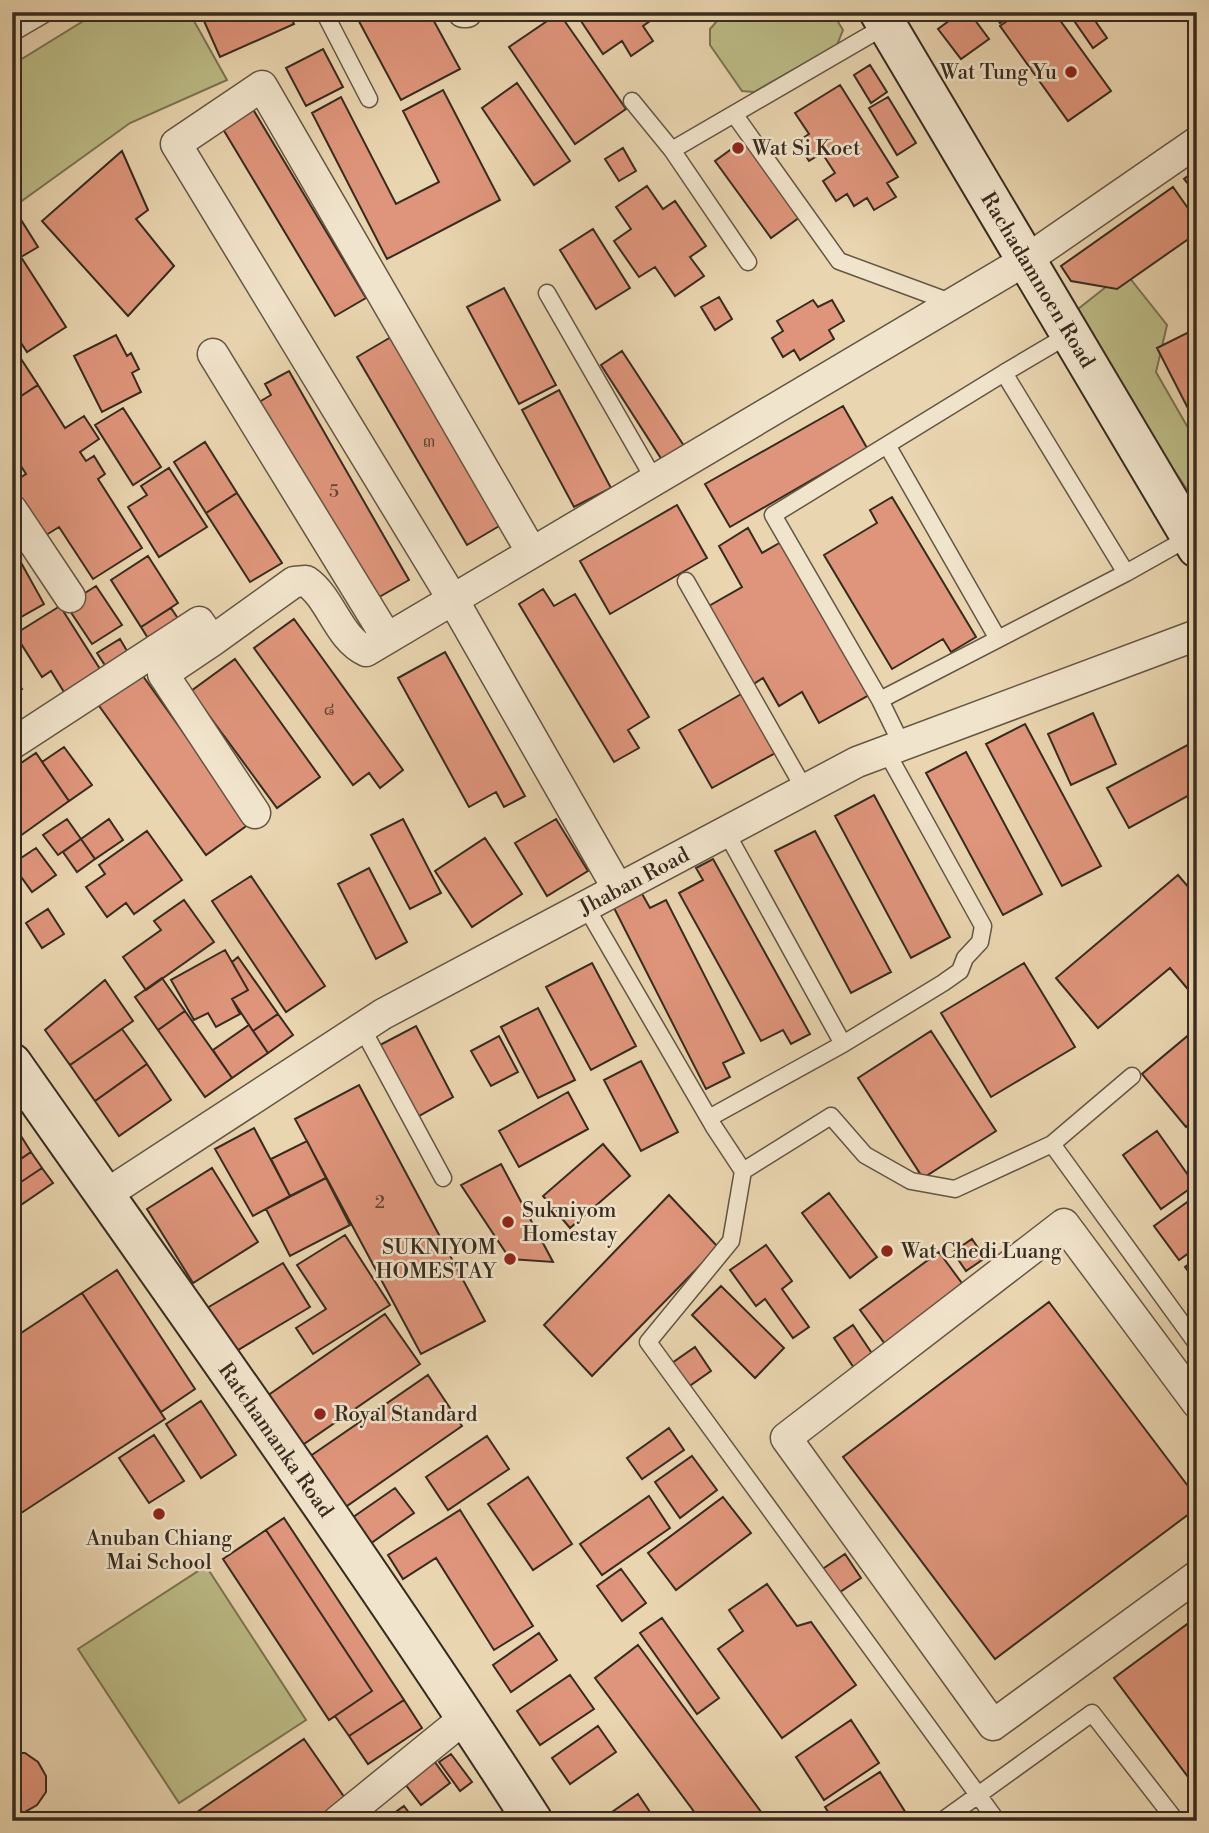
<svg xmlns="http://www.w3.org/2000/svg" width="1209" height="1833" font-family="'Libre Bodoni','Noto Serif Thai',serif">
<style>
.green{fill:#bcbc87;stroke:#7a7453;stroke-width:2}
.building{fill:#df957b;stroke:#372b1f;stroke-width:2}
.lines{fill:none;stroke-linecap:round;stroke-linejoin:round}
.lane-casing{stroke:#645643;stroke-width:19}
.street-casing{stroke:#645643;stroke-width:33}
.secondary-casing{stroke:#372b1f;stroke-width:42}
.lane{stroke:#f1e4cc;stroke-width:16}
.street{stroke:#f1e4cc;stroke-width:30}
.secondary{stroke:#f1e4cc;stroke-width:38}
.poi-dot{fill:#8f2418;stroke:#f1e4cc;stroke-width:2.5}
.labels{text-anchor:middle;stroke-width:5;stroke-linejoin:round;paint-order:stroke}
.number-label{font-size:18px;fill:#614636}
.poi-label{font-size:21px;fill:#372b1f;stroke:#f1e4cc;text-anchor:start}
.street-label{font-size:21px;fill:#372b1f;stroke:#f1e4cc}
</style>
<rect width="100%" height="100%" fill="#e9d5b0"/>
<filter id="stains"><feTurbulence type="fractalNoise" baseFrequency=".00286" numOctaves="4"/><feColorMatrix values="0 0 0 0 .2 0 0 0 0 .09 0 0 0 0 .02 0 0 0 .5 -.17"/></filter>
<radialGradient id="worn" r=".72"><stop offset=".6" stop-color="#630" stop-opacity="0"/><stop offset="1" stop-color="#630" stop-opacity=".3"/></radialGradient>
<path class="green" d="M98,12h91l38,68 -97,43 -118,85v-143z
M725,12h107l11,18 -6,15 -83,47 -12,-1 -32,-46v-16z
M1125,272l42,53 -11,47 35,61h6v71l-33,-48 -86,-147z
M206,1566l100,154 -127,83 -101,-154z"/>
<path class="building" d="M200,12h88l6,12 -74,33z
M354,12h75l31,57 -59,31z
M575,12h88l-20,14 10,15 -22,15 -9,-15 -19,13z
M961,12h8l20,27 -28,20 -23,-30z
M992,12h23l-15,11z
M1020,12h34l57,79 -43,30 -68,-95z
M1068,12h21l18,26 -14,10z
M559,13l67,96 -51,35 -66,-97z
M323,49l20,38 -37,19 -20,-38z
M870,65l17,27 -16,11 -17,-28z
M517,83l53,78 -36,24 -52,-77z
M840,85l58,92 -11,6 9,14 -22,13 -7,-12 -13,8 -7,-12 -11,7 -13,-20 12,-8 -13,-20 -13,8 -12,-19 12,-8 -14,-21z
M443,90l57,110 -113,59 -75,-146 29,-16 55,107 43,-22 -36,-71z
M888,97l28,46 -19,12 -28,-47z
M251,106l115,192 -31,18 -115,-192z
M744,140l56,77 -29,21 -56,-77z
M623,148l13,23 -17,10 -14,-22z
M122,151l26,59 -12,9 38,47 -46,50 -86,-95z
M1197,169v26l-13,-16z
M647,186l16,23 12,-8 31,45 -16,11 14,19 -29,20 -20,-29 -16,10 -25,-36 17,-12 -15,-22z
M1173,187l24,34v12l-80,56 -46,-8 -10,-15z
M13,207l25,40 -17,10 45,70 -39,25 -15,-23z
M593,229l37,59 -34,21 -36,-59z
M504,288l52,97 -37,19 -52,-97z
M719,297l13,22 -17,11 -14,-23z
M813,300l5,7 14,-7 12,21 -15,9 5,9 -34,21 -6,-10 -11,7 -11,-19 11,-7 -6,-10z
M1197,328v98l-40,-78z
M116,335l11,21 4,-3 8,16 -7,4 9,19 -39,20 -28,-56z
M391,337l110,188 -34,20 -110,-188z
M12,345l26,40 -26,17z
M622,351l64,98 -22,14 -63,-98z
M289,371l120,209 -35,20 -115,-198 12,-7 -6,-11z
M38,385l27,43 19,-12 15,23 -19,13 6,9 8,-5 11,18 -7,5 44,69 -49,31 -34,-52 -16,10 -31,-48v-6l14,-9 -14,-22v-50z
M559,390l52,98 -37,19 -52,-97z
M843,406l24,42 -137,79 -25,-43z
M123,408l38,59 -28,18 -38,-60z
M205,442l32,51 -31,20 -32,-51z
M169,468l38,59 -48,30 -31,-50 19,-12 -6,-9z
M237,493l45,70 -32,19 -44,-69z
M892,497l84,140 -25,15 -8,-13 -51,30 -68,-114 53,-32 -7,-13z
M677,505l30,53 -97,56 -30,-53z
M748,528l14,25 19,-11 88,153 -50,28 -17,-31 -23,14 -16,-28 -11,7 -45,-78 35,-20 -23,-41z
M14,550l30,54 -32,18v-71z
M148,556l30,47 -37,24 -30,-47z
M96,586l26,39 -30,19 -26,-39z
M543,589l11,17 21,-12 74,123 -21,13 11,18 -25,14 -95,-158z
M60,606l40,63 -36,23 -13,-21 -9,6 -27,-43z
M171,608l10,15 -30,20 -10,-16z
M294,619l109,151 -23,18 -11,-15 -16,12 -99,-137z
M120,639l10,17 -22,14 -11,-17z
M445,652l80,144 -21,11 -8,-15 -27,15 -71,-129z
M235,659l85,118 -43,31 -86,-117z
M140,672l109,152 -43,31 -109,-152z
M12,676l10,13 -10,7z
M743,693l34,59 -65,36 -33,-58z
M1093,713l23,51 -45,21 -23,-51z
M1025,724l76,142 -39,20 -76,-142z
M1197,740v51l-68,37 -22,-40z
M64,747l28,38 -23,16 -27,-39z
M12,751l9,12 15,-10 33,48 -53,38 -4,-5z
M966,752l76,142 -39,21 -77,-142z
M874,795l76,142 -39,21 -76,-142z
M67,819l14,20 -23,16 -15,-20z
M109,819l14,21 -28,19 -14,-20z
M403,819l38,74 -31,16 -39,-74z
M556,819l32,52 -41,25 -32,-53z
M147,831l35,49 -48,34 -8,-11 -19,14 -21,-30 19,-13 -6,-9z
M815,831l76,141 -40,21 -76,-142z
M485,838l37,56 -50,33 -37,-56z
M81,839l14,20 -18,13 -14,-20z
M36,848l20,27 -24,17 -20,-28z
M713,859l97,175 -19,10 -8,-14 -22,11 -82,-148 24,-13 -7,-12z
M369,868l38,74 -31,17 -38,-75z
M1178,875l19,22v103l-27,-32 -72,60 -42,-50z
M251,876l74,110 -39,26 -74,-111z
M641,892l9,16 16,-8 78,153 -21,10 7,14 -24,12 -93,-183z
M184,900l30,42 -68,48 -23,-33 38,-27 -7,-9z
M48,909l16,25 -22,14 -16,-25z
M225,950l23,40 -16,9 8,15 -24,13 -8,-14 -14,7 -23,-40z
M238,957l40,57 -25,17 -21,-32 16,-9 -16,-28z
M592,963l44,83 -45,24 -45,-83z
M1024,963l51,84 -84,50 -50,-84z
M162,978l23,33 -27,19 -23,-33z
M105,980l28,41 -63,44 -25,-35z
M538,1008l37,72 -37,18 -37,-71z
M185,1011l47,67 -27,19 -47,-67z
M278,1014l15,21 -25,18 -15,-22z
M249,1025l19,28 -36,25 -19,-28z
M416,1026l37,71 -36,20 -37,-72z
M1197,1028v89l-11,10 -44,-53z
M122,1029l25,35 -52,37 -25,-36z
M931,1031l65,100 -73,47 -65,-100z
M499,1036l19,36 -27,14 -20,-35z
M641,1061l37,71 -37,19 -37,-71z
M147,1064l24,36 -52,36 -24,-35z
M359,1085l126,236 -64,33 -126,-235z
M568,1092l20,37 -69,38 -20,-36z
M12,1124l9,12 -9,6z
M254,1128l36,68 -37,20 -38,-67z
M1157,1131l38,54 -34,24 -38,-54z
M21,1136l10,16 -19,13v-23z
M307,1141l19,37 -36,18 -19,-37z
M603,1144l27,32 -60,52 -27,-32z
M31,1152l11,16 -30,20v-23z
M501,1164l52,98 -43,-3 -49,-74z
M42,1168l11,15 -41,28v-23z
M212,1168l46,74 -65,41 -46,-74z
M326,1178l24,47 -60,31 -24,-47z
M829,1193l48,64 -27,21 -48,-65z
M669,1195l49,52 -126,129 -48,-51z
M1197,1195v52l-18,13 -25,-34z
M345,1235l45,70 -77,49 -17,-26 30,-19 -29,-44z
M972,1239l13,19 -19,13 -13,-19z
M766,1245l26,36 -10,8 27,38 -16,11 -28,-39 -9,7 -26,-36z
M939,1252l25,34 -79,58 -25,-34z
M1197,1258v25l-12,-16z
M283,1263l27,44 -77,46 -26,-45z
M117,1270l78,119 -34,23 -79,-119z
M721,1286l63,62 -29,30 -63,-63z
M82,1293l83,126 -153,100v-180z
M1049,1302l148,196v10l-202,151 -152,-202z
M385,1314l35,50 -119,82 -34,-50z
M853,1325l20,30 -19,13 -20,-30z
M695,1347l16,24 -23,16 -16,-24z
M428,1375l34,51 -118,82 -35,-51z
M201,1401l35,54 -35,23 -35,-54z
M669,1428l15,22 -42,29 -15,-21z
M154,1435l30,46 -35,22 -30,-45z
M487,1436l22,33 -61,41 -22,-33z
M692,1456l25,34 -37,28 -25,-36z
M528,1477l44,67 -39,26 -45,-66z
M395,1488l19,25 -47,33 -18,-26z
M649,1496l21,32 -68,47 -22,-31z
M723,1497l28,36 -75,57 -28,-37z
M460,1510l73,116 -39,24 -58,-92 -33,21 -15,-24z
M284,1518l120,182 -55,36 -14,-20 37,-25 -106,-161z
M266,1530l106,161 -43,29 -106,-161z
M845,1554l16,24 -24,16 -16,-24z
M621,1569l25,34 -24,18 -25,-35z
M767,1584l30,42 14,-4 45,63 -74,53 -64,-89 25,-18 -14,-21z
M662,1618l57,80 -22,16 -57,-81z
M1190,1622l7,9v158l-83,-111z
M539,1633l18,27 -46,32 -18,-27z
M638,1645l129,175 -1,1h-65l-106,-143z
M570,1675l24,34 -54,36 -23,-34z
M404,1700l18,28 -54,36 -19,-28z
M851,1720l28,43 -55,37 -28,-43z
M598,1726l18,26 -46,32 -18,-26z
M304,1739l43,62 -24,20h-139z
M12,1753h13l13,9 8,14v16l-9,13 -14,8h-11z
M451,1754l21,28 -12,9 -21,-29z
M432,1758l18,25 -29,22 -19,-25z
M880,1772l31,49h-77l-9,-14z
M638,1794l18,27h-57z
M404,1806l9,12 8,-5 6,8h-44z"/>
<g class="lines">
<g class="lane-casing">
<path id="lane" d="M324,12l45,87
M12,33l36,-21
M632,101l40,49 215,-125
M734,114l105,147 114,42
M672,150l76,112
M547,293l107,186
M1070,334l-66,39 122,200 64,-36
M1004,373l-231,142 107,185 246,-127
M887,445l111,194
M686,581l119,209
M880,700l22,45
M726,832l117,212
M586,907l128,220 29,44 -12,70 -83,101 349,479
M362,1028l81,150
M709,1118l134,-74 100,-61 17,-12 5,-13 15,-16 3,-16 -97,-175
M1052,1144l145,200
M743,1171l88,-55 34,39 46,26 44,8 97,-45 80,-68
M942,1821l150,-108 84,108"/>
</g>
<g class="street-casing">
<path id="street" d="M463,12h4
M213,354l174,284
M12,510l58,87
M531,551l-269,-465 -86,58 276,454 166,291
M212,641l-49,33 92,139
M12,744l187,-122 13,19 82,-59 12,-1c25,17 32,57 60,70l660,-391 171,-118
M105,1195l278,-181 474,-252 340,-127
M1197,1403l-133,-179 -278,214 207,287 204,-149
M338,1821l128,-104"/>
</g>
<g class="secondary-casing">
<path id="secondary" d="M879,12l318,536
M12,1063c176,251 355,500 521,758"/>
</g>
<use href="#lane" class="lane"/>
<use href="#street" class="street"/>
<use href="#secondary" class="secondary"/>
</g>
<g class="poi-dot">
<circle cx="1071" cy="72" r="7"/>
<circle cx="738" cy="148" r="7"/>
<circle cx="508" cy="1222" r="7"/>
<circle cx="887" cy="1251" r="7"/>
<circle cx="510" cy="1259" r="7"/>
<circle cx="320" cy="1414" r="7"/>
<circle cx="159" cy="1514" r="7"/>
</g>
<g class="labels">
<g class="number-label">
<text x="429" y="447">๓</text>
<text x="334" y="497">5</text>
<text x="329" y="715">๘</text>
<text x="380" y="1208">2</text>
</g>
<g class="poi-label">
<text x="1057" y="79" text-anchor="end">Wat Tung Yu</text>
<text x="752" y="155">Wat Si Koet</text>
<text x="522" y="1217">Sukniyom<tspan x="522" dy="24">Homestay</tspan></text>
<text x="496" y="1254" text-anchor="end">SUKNIYOM<tspan x="496" dy="24">HOMESTAY</tspan></text>
<text x="901" y="1258">Wat Chedi Luang</text>
<text x="334" y="1421">Royal Standard</text>
<text x="159" y="1545" text-anchor="middle">Anuban Chiang<tspan x="159" dy="24">Mai School</tspan></text>
</g>
<g class="street-label">
<text transform="translate(1038 280) rotate(59)" y="7">Rachadamnoen Road</text>
<text transform="translate(634 881) rotate(-28)" y="7">Jhaban Road</text>
<text transform="translate(276 1440) rotate(55)" y="7">Ratchamanka Road</text>
</g>
</g>
<rect width="1209" height="1833" fill="none" stroke="#e9d5b0" stroke-width="42"/>
<rect x="14" y="14" width="1181" height="1805" fill="none" stroke="#372b1f" stroke-width="3.5"/>
<rect x="21" y="21" width="1167" height="1791" fill="none" stroke="#372b1f" stroke-width="2"/>
<rect width="100%" height="100%" filter="url(#stains)"/>
<rect width="100%" height="100%" fill="url(#worn)"/>
</svg>
